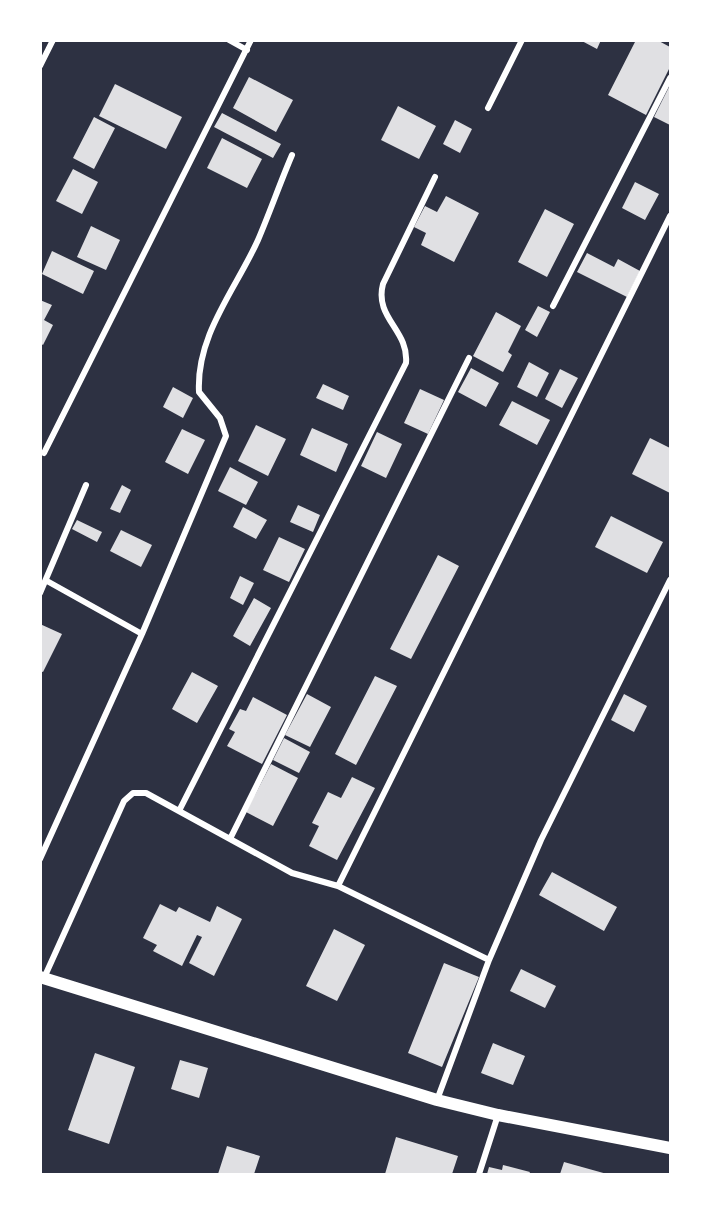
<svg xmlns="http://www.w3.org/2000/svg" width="711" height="1215" font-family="Arial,sans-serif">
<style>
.building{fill:#e0e0e3}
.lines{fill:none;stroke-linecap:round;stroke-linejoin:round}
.minor{stroke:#fff;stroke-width:6}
.secondary{stroke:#fff;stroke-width:12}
</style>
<rect width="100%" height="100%" fill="#2d3142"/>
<path class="building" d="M580,40h21l-4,9z
M636,40h21l13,7v20l-24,48 -38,-20z
M249,77l44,23 -17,32 -43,-24z
M115,84l67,33 -16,32 -67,-33z
M670,85v40l-16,-8z
M398,106l38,20 -17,33 -38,-19z
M222,113l59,31 -8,14 -59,-31z
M94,117l21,11 -21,41 -21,-11z
M455,120l17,9 -12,24 -17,-9z
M222,138l40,21 -15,29 -40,-20z
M73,169l25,13 -16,32 -26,-13z
M635,182l24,12 -14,26 -23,-12z
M446,196l33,17 -25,49 -33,-17 5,-12 -12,-6 11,-21 12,6z
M545,209l29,15 -27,53 -29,-15z
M91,226l29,14 -14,30 -29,-13z
M52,251l42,20 -11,23 -41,-20z
M587,253l27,14 4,-8 22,12 -13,26 -50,-25z
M40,300l12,5 -8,15 9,5 -10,20 -3,-2z
M538,306l12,6 -13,25 -12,-7z
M496,312l25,14 -13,26 4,3 -9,17 -30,-16z
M529,362l20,11 -12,24 -20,-10z
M471,368l28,15 -13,24 -28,-15z
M560,369l18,9 -16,30 -17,-9z
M323,384l26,12 -6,14 -27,-12z
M173,387l20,11 -10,20 -20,-11z
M420,389l24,11 -16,34 -24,-11z
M512,401l38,19 -13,25 -38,-20z
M256,425l30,14 -18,37 -30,-15z
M312,428l36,16 -12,28 -36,-17z
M182,429l23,11 -17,34 -23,-12z
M377,432l25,12 -16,34 -25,-12z
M650,438l20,10v45l-38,-19z
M230,467l28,15 -12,23 -28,-14z
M122,485l9,5 -11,23 -10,-4z
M298,505l22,10 -7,17 -23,-10z
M243,507l24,13 -11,19 -23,-12z
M611,516l52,26 -16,31 -52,-26z
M77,520l25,12 -5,10 -25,-13z
M121,530l31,15 -11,22 -31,-16z
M279,537l26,12 -16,33 -26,-12z
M438,555l21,11 -48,93 -21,-10z
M240,576l14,7 -11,22 -13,-7z
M254,598l17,10 -21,38 -17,-10z
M40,624l22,10 -19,38 -3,-1z
M192,672l26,14 -21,37 -25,-14z
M375,676l22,10 -41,79 -21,-11z
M307,694l24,13 -21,40 -25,-12z
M624,694l23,12 -13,26 -23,-12z
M253,697l34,18 -25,49 -35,-18 8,-14 -6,-3 11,-20 6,2z
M284,738l26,14 -11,21 -26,-13z
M271,764l27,14 -25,48 -27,-14z
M352,777l23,11 -38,72 -28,-14 10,-20 -7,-3 16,-31 13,6z
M552,872l65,35 -13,24 -65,-36z
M160,904l16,8 3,-5 31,15 7,-16 25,13 -28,57 -25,-13 13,-26 -5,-2 -15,31 -29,-15 4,-6 -14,-7z
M334,929l31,16 -28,56 -31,-15z
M444,963l35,14 -37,90 -34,-14z
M521,969l35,17 -11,22 -35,-17z
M493,1043l32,13 -12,29 -32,-12z
M95,1053l40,14 -26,77 -41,-14z
M180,1060l28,8 -9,30 -28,-9z
M396,1137l62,19 -6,18h-67z
M227,1146l33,10 -6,18h-36z
M564,1162l43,12h-47z
M503,1165l27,7 -1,2h-42l2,-7 13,3z"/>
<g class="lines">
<path class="minor" d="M229,40l18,10
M40,66l13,-26
M488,108l34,-68
M553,306l117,-228
M44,453l207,-413
M47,581l95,53
M40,593l46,-108
M179,811l227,-448c3,-33 -32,-45 -23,-79l52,-107
M230,839l239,-481
M40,859l102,-225 84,-198 -6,-18 -21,-26c-3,-57 37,-103 59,-152 12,-28 22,-57 34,-85
M338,886l332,-670
M44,978l80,-177 9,-8h13l146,80 46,13 151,74
M437,1100l52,-140 52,-120 129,-260
M479,1174l19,-59"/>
<path class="secondary" d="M40,977l397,123 61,15 172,33"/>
</g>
<rect width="711" height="1215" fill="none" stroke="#ffffff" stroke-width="84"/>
</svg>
